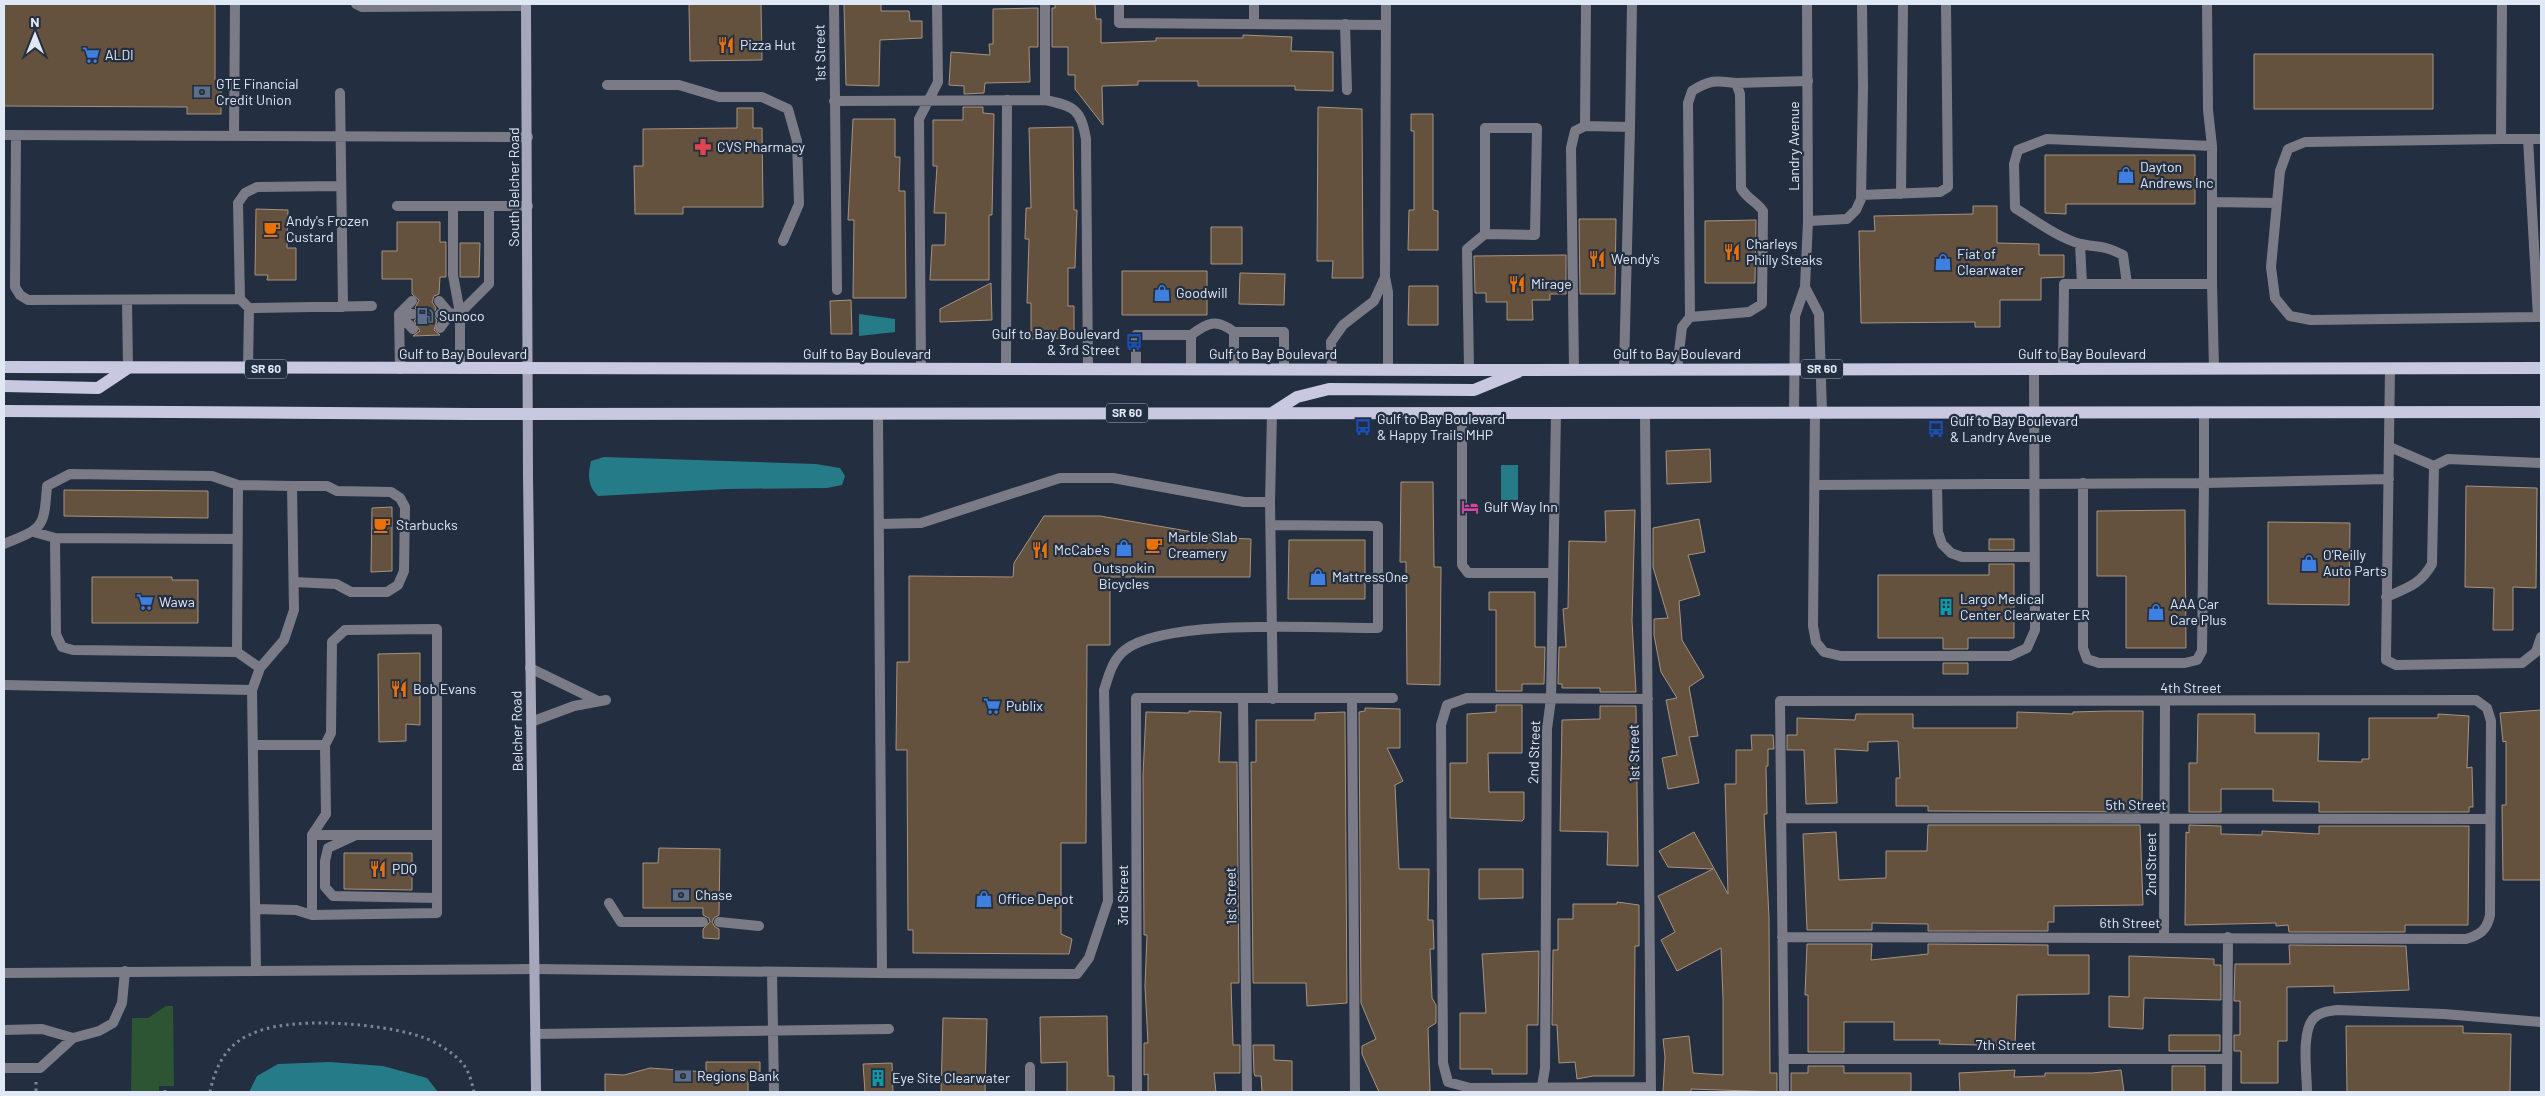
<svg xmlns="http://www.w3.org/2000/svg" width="2545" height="1096" font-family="Barlow,sans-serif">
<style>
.green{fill:#2d5433}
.water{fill:#257b88}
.building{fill:#64523f;stroke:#a7937e}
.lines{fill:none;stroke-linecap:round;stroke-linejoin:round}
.path{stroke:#7c8696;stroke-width:3;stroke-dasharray:2.5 4;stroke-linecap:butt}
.service{stroke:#7b7b87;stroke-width:10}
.minor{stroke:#7b7b87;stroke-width:10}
.secondary{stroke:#a6a7ba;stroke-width:10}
.primary{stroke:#c8c9e1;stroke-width:12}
.labels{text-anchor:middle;stroke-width:4.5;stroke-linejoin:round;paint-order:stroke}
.shield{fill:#232e41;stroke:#a8b0bf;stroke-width:1}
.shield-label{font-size:12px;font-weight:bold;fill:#e1e8f5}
.poi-label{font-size:14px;fill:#e1e8f5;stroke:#232e41;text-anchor:start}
.street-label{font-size:14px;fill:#e1e8f5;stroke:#232e41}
</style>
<rect width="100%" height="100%" fill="#232e41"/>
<path class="green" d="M166,1006h7l1,80h-15v6h-28l1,-74h16z"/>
<path class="water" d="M859,314l36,5v13l-36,4z
M604,457l212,7 24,4 5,8 -3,9 -15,3 -101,1 -128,7c-11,-11 -10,-22 -7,-35z
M1501,465h17v35h-17z
M330,1062l53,4 44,12 11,14h-189l8,-16 21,-12z"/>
<path class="building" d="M4,4h211v76h6v34h-34v-7l-183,-1z
M689,4h72l1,56 -72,1z
M844,4h37v7h28l1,10h12v17l-42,2 -1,46 -33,-1z
M1055,4h40l1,15h5v24l55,-2v-3h87v-3l49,2 -1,14 42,1v39l-38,-1v-4h-97v-5h-60v4l-36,1 1,39 -28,-36v-14h-7v-28h-16v-39h3z
M1038,8v39h-9l1,35 -45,1 -1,10 -20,1v-8l-15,-1 2,-33 39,3 -1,-11h4v-35z
M2254,54h179v55h-179z
M963,107h20v6l11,1 -2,101h-3v65h-59l2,-35h13l1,-32h-12l3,-47h-4v-46h30z
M1318,107l44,2 1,169h-31l1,-17h-16z
M737,108h16v20h9l1,79h-80v7h-48l-1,-48h9v-37l94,-1z
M1411,114h22v96l5,1v39h-30l1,-40h5v-79h-3z
M853,119h42v38h5l-1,34h6l1,107h-53l1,-78h-6z
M1073,127l1,83h3l-2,58h-7v38h6v32l-43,1v-36h-4l2,-64h-4l1,-31h5l-2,-80z
M2045,155h150v49h-129v10l-21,-1z
M1973,206h24v37l42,1v11h25v22l-23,1v22h-41v27h-25v-5l-114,1 -2,-92h16l-1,-15 99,-2z
M256,209l32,1 -1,38h9v32h-29l1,-5h-13z
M1579,219h37l-1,75h-35z
M1756,220l-1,63h-50v-62z
M397,222h43v20h6v35h-6l-1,17 -5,2 -2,6 4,6 -3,7 4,5 -3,10 6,5 -27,1 7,-5 -6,-10 6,-7 -5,-6 4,-8 -7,-6v-15h-30v-28h15z
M1211,227h31v37h-31z
M460,243h20l-1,34h-19z
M1566,255v39h-16v6h-18l1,20h-26v-18h-21v-9h-11l-1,-37z
M1122,271h85v44h-85z
M1240,273l45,1 -1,31 -45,-1z
M991,283l1,37 -52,2v-13z
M1409,286h29v39h-30z
M851,300l1,34h-21l-1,-33z
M1710,449l1,33 -44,2 -1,-33z
M1401,482h32l1,85h7l-1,118 -33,-1 -1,-122h-6z
M2466,486l71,2 -1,100 -23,-1v43h-20l1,-42 -29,-1z
M64,490l144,1v27l-144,-2z
M392,507v64l-21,1 1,-64z
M1635,510l-3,111 4,71h-36v-4h-38v-4h-4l1,-37h7l-3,-38 5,-1 1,-67 37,1 -1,-31z
M2185,510l1,138h-60v-72h-29v-65z
M1044,516h56l128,22 23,1 -1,38h-140v68h-23l-1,198h-25v91l11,5 -3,15 -156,-1v-23h-5l-1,-180h-11l1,-88h12v-86l104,1 1,-14z
M1699,519l6,33 -17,3 12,40 -21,6 3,39 22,37 -15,10 9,49 -9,1 10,46 -31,6 -6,-31 15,-3 -11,-55 11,-2 -16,-26 -7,-37v-16l14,-1 -15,-51v-39z
M2268,522l82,1 -1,82 -81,-1z
M1989,539h25v11h-25z
M1289,540h76v59h-77z
M1989,564h25v74h-46v11h-25v-11h-65v-63h111z
M92,577h80v3h26v43h-106z
M1489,592h46v55h10l-1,37h-22v7h-26v-81h-7z
M420,653v72l-14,-1v17l-27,1 -1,-88z
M1943,663h25v11h-25z
M1496,705h26v48h-34l1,39h35v27l-2,2 -72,-3v-55h17v-49l29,-2z
M1600,706h36l2,160 -31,-1 1,-33 -48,-1 2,-111 38,-1z
M1365,708l35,1v39h-13l16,33 -8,4 4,84h30l-1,51h5l1,29h-4l2,49 4,7v18l-8,5 2,64h-51l-17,-38v-8l14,-7 -15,-36 -2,-291 6,-1z
M2541,710v170h-38l-1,-75h4v-64l-3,1 -3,-29z
M1189,711l32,1 -2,50h18l2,221h-8l2,62h7v28h-26l2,19h-68v-18l-4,1v-32h4l-3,-57 2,-51h-3l-1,-160 3,-63 43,1z
M2108,711h35l-1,98h-2v3l-212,-1v-5h-32v-28h4l-2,-37 -30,1v9l-33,-2 2,54 -31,1 -2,-54h-17v-15h10v-17l58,2 1,-6h57v14h104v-16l56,2v-2z
M1345,712l2,291 -40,3 -1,-23h-53l-2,-221h5v-42h59v-7z
M2198,714h57v19h64l-1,28 44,1v-3h7v-41h69v-4l31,2 -2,52 5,-1 1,40h-4v5h-150v-10l-46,-1v-12h-52v23h-32v-49h8z
M1751,735h22l1,14h-6v17h-2l1,48h-3l5,104 1,155h7v19l-86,-3v3h-28l2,-35 -2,-18 26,-3 4,37 30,2v-77l-2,-50 -44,23 -16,-31 14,-8 -17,-36 55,-27 -45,-2 -9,-16 35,-19 34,62 -3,-110h11v-34h16z
M1928,825h212l3,80 -89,1v16h-6v9h-120v-7l-56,-1v7h-65l-4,-96 33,-2 3,48 47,-2v-27h41z
M2189,825l32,1v8l41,1v-4l57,3v-8h150l-1,99h-63v7h-116l-1,-7 -12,1v-3l-91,2 1,-93 3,1z
M659,848l61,1 -1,66 -5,3 -2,4 3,5 4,2v10l-16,-1v-9l7,-7 -1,-4 -6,-3v-7h-60v-45h15z
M344,853h68v37l-68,-1z
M1479,869h44v29l-44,1z
M1617,902l22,3v41h-4l-1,130h-41l-16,3 -2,-17 -16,1 -2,-38h-5l1,-75h5v-31h15v-15h44z
M1807,944h65l-1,16 57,-6v-10l120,1v10h41v39l-72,1 -2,51 -76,-2 1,-4h-46v-18h-50v30h-36v-57h-3z
M2289,945l117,1 3,44 -75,3v-7l-47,1v54h-9v42h-37v-32h-7v-16h6v-34h-6l1,-37h55z
M1539,951l-1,74h-11v49h-35v-5h-32v-56h26l-4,-59z
M2129,956l85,3v6h7v35l-77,-2 -1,31 -34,-2v-31l20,1z
M1107,1016l1,60h6v16h-47v-30l-26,1 -1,-46z
M943,1018l44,1 -2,73h-44z
M2346,1026h117v7l48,1 -1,58h-163z
M2169,1035h51v16h-51z
M1253,1045h21v15l18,1v31h-30l-1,-16h-6l-1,-3z
M706,1062h54v16h-12v14h-143v-18l19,1 26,-7 56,4z
M892,1063l1,29h-28l-2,-28z
M1808,1066h36v7h67v19h-120v-19h17z
M2172,1066h33v26h-33z
M2015,1070l-1,7 31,-1v-3h47l29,-3 3,22h-164l-1,-19z"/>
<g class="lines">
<path class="path" d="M36,1082v10
M165,1090v2
M210,1092c5,-24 15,-46 39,-57 39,-20 132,-12 173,2 13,4 32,16 41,27 6,7 9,19 11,28"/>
<path class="service" d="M356,4l6,3 164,-1
M2207,4l1,106 4,36v138
M2502,4l-1,135h27l10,178h3
M1345,24l2,66
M1736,83l72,-2
M607,85h72l40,12h43l26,12 9,32 2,63 -16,37
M340,93l3,214
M1585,126l1,-122
M1630,127l2,-123
M4,135l524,2
M16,135l-1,152 5,8 8,5 212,-1 9,9 -1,61
M234,136l1,-132
M2501,139l-196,3 -17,7 -8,22 -9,96 4,31 15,18 21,4 227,-3
M2528,139h13
M1901,194l2,-190
M1861,195l79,-3 8,-5 -2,-183
M2212,202l65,1
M397,206h131
M453,206v69l7,38 29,-29v-78
M1808,221l39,-2 9,-9 5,-11 2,-112 -1,-83
M2080,244l2,40
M2127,284l-4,-29c-19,-10 -23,-7 -42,-11 -21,-5 -48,-25 -66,-36l-1,-44 4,-14 29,-11 165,7
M240,299l-2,-96 7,-10 12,-6 84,-1
M127,300l1,68
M412,301l-13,13 14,15
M439,301l11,13 -10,14
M249,308l123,-2
M440,314l20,-1v56
M1191,335c16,-12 25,-17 43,-3
M2390,368l-4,292 10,5 126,-2 14,-11 5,-15
M400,369l-1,-55h14
M1136,369v-34h55v34
M1234,369v-37h50v37
M1574,369l-3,-221 4,-17 10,-5 45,1 -6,242
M1677,369l5,-42 8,-10 -2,-214 4,-12c17,-11 24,-11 44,-8l4,11 1,94c6,11 15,13 22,23l-1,93 -13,8 -59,5
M2063,369l1,-85h148l2,85
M1469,370l-2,-121 18,-15 50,1 2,-107h-52v106
M1272,413l-2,89 3,197
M1462,413v152l6,8h84
M1815,413l-2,213 3,16 8,10 17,4h169l17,-8 8,-18 -1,-261
M2204,413v70l185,-4
M2390,447l44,19
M2434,466l14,-7 93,4
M1815,485c129,0 259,-2 389,-2l-2,168 -5,9 -12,3h-86l-12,-4 -4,-11v-165
M1937,485l1,47 4,12 9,9 11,4h72
M292,486h35l10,5 54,1 9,6 5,9 -1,64 -6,14 -11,7h-36l-15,-8 -42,-2
M879,524l42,-1 139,-45h53l131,24h26
M34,532l21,6 1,96 6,13 11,3 164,2 23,16
M55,538l182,1
M4,544c39,-16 40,-15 43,-58l23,-12 142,2 26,9 54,1 2,124 -10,30 -24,28 -8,22
M2386,597c21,-9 34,-12 46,-33l2,-98
M237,652l1,-167
M530,668l66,32
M4,685l248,5 4,281
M531,722l43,-16 32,-6
M254,745h71l6,-12 1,-91 13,-12 92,-1v284l-125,2v-80l14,-21 -1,-69
M312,835h125
M356,835l-28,13 -3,13v26l8,9 104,2
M609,903l12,19h82
M255,909l41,1 16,5
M719,922l40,4
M772,972l2,120
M4,973l531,-4 347,4 -4,-559
M882,973l195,1 12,-16 19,-57 -4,-211c5,-15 8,-30 21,-40 41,-32 198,-22 253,-22v-102l-107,-1
M535,1034l354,-5"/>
<path class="minor" d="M834,4l3,286
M1045,4v96
M1119,4v19l267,2
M1254,4v20
M1386,4l-1,273 3,15v78
M834,101l211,-1c30,6 36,10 41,39l2,230
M1805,287l14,27 3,99
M921,369l-2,-250 19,-37 -1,-78
M1006,369l1,-269
M1332,369l-1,-27 12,-17 31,-24 11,-24
M1794,413l1,-97 10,-29 3,-66 -1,-217
M1645,414l6,678
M1352,698l3,394
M1243,699l4,393
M1648,699l-181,-1 -20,7 -6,20 2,338 5,19 22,6 181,-1
M1781,818l709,1
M1782,937l684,2c14,-4 21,-9 24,-24l1,-194 -4,-13 -11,-8 -696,1 4,391
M2164,937l1,-235
M4,1030l38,-1 31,9
M1784,1059h443
M1030,1067v25
M4,1068h36l33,-30 26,-7 14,-8 9,-20 3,-32
M1137,1092l-1,-394h257
M1541,1092l4,-24 2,-339 4,-30 5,-286
M2227,1092l1,-155
M2307,1092c0,-18 -6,-59 6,-73 6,-7 16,-8 25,-9l106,4 97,8"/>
<path class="secondary" d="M526,4l2,472 8,616"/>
<path class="primary" d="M4,367l1465,3 1072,-2
M4,386l94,2 30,-20
M4,411l467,3 2070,-2
M1272,413l25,-16 32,-8 145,1 44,-18"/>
</g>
<defs>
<g id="restaurant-bare" transform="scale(1.35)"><path d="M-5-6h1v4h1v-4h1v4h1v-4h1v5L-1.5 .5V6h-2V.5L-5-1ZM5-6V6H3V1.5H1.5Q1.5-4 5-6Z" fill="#e8710a" stroke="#232e41" stroke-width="2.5" paint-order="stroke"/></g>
<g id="supermarket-bare" transform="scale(1.35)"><path d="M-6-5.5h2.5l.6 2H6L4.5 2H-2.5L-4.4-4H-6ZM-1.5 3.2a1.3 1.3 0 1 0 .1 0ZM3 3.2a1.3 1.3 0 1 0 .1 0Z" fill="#3f7fe0" stroke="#232e41" stroke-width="2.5" paint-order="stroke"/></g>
<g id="bank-bare" transform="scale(1.35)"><path d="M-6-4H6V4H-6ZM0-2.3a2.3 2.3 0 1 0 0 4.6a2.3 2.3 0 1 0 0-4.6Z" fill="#5c6f8a" stroke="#232e41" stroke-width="2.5" paint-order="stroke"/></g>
<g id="pharmacy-bare" transform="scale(1.35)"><path d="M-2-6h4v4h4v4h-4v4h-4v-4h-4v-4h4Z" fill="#e0444e" stroke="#232e41" stroke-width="2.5" paint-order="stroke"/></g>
<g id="shop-bare" transform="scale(1.35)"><path d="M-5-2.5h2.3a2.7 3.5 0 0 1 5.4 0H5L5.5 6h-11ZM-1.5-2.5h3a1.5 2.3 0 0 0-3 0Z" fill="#3f7fe0" stroke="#232e41" stroke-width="2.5" paint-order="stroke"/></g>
<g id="cafe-bare" transform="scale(1.35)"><path d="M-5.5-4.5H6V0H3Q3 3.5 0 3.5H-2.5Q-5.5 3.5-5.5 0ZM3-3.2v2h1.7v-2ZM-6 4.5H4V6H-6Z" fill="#e8710a" stroke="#232e41" stroke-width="2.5" paint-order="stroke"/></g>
<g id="fuel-bare" transform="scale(1.35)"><path d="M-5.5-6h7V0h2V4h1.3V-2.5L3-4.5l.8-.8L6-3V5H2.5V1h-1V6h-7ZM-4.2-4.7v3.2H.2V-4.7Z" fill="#5c6f8a" stroke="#232e41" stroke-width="2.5" paint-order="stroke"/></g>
<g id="bus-bare" transform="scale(1.35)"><path d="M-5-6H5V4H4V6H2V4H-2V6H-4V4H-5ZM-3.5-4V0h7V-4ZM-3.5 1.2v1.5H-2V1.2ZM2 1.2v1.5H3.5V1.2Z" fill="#1a4fb4" stroke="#232e41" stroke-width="2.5" paint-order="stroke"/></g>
<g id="hotel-bare" transform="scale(1.35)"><path d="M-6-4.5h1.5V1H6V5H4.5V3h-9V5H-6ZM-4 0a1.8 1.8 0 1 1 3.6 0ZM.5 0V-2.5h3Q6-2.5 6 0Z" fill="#d1479c" stroke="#232e41" stroke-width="2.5" paint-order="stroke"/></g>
<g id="building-bare" transform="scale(1.35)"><path d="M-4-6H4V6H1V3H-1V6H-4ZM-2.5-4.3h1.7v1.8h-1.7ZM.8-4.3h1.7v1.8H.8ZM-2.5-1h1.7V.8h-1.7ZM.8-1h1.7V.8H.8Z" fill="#0f9aa8" stroke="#232e41" stroke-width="2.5" paint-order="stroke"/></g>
</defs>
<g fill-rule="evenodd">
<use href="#restaurant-bare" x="726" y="45"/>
<use href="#supermarket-bare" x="91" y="55"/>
<use href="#bank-bare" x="202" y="92"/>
<use href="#pharmacy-bare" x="703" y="147"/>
<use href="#shop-bare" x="2126" y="175"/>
<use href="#cafe-bare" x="272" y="229"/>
<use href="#restaurant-bare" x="1732" y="252"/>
<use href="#restaurant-bare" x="1597" y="259"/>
<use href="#shop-bare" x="1943" y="262"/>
<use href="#restaurant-bare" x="1517" y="284"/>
<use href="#shop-bare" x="1162" y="293"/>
<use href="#fuel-bare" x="425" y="316"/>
<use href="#bus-bare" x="1134" y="342"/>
<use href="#bus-bare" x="1363" y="427"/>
<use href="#bus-bare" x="1936" y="429"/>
<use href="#hotel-bare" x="1470" y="507"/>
<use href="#cafe-bare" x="382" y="525"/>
<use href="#cafe-bare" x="1154" y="545"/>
<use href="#shop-bare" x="1124" y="548"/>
<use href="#restaurant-bare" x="1040" y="550"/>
<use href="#shop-bare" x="2309" y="563"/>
<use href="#shop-bare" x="1318" y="577"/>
<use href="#supermarket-bare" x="145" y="602"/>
<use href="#building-bare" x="1946" y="607"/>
<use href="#shop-bare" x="2156" y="612"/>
<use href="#restaurant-bare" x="399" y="689"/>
<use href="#supermarket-bare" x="992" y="706"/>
<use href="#restaurant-bare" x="378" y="869"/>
<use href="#bank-bare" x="681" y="895"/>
<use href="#shop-bare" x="984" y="899"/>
<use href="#bank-bare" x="683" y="1076"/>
<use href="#building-bare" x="878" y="1078"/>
</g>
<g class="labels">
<g class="shield">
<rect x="245" y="359.5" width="42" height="19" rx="4"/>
<rect x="1801" y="359.5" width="42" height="19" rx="4"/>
<rect x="1106" y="403.5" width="42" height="19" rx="4"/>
</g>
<g class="shield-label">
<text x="266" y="373">SR 60</text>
<text x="1822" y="373">SR 60</text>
<text x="1127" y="417">SR 60</text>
</g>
<g class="poi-label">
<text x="740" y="50">Pizza Hut</text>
<text x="105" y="60">ALDI</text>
<text x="216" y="89">GTE Financial<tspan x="216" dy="16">Credit Union</tspan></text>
<text x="717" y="152">CVS Pharmacy</text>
<text x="2140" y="172">Dayton<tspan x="2140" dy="16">Andrews Inc</tspan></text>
<text x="286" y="226">Andy's Frozen<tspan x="286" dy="16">Custard</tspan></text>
<text x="1746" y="249">Charleys<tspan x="1746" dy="16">Philly Steaks</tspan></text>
<text x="1957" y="259">Fiat of<tspan x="1957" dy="16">Clearwater</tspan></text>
<text x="1611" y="264">Wendy's</text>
<text x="1531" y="289">Mirage</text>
<text x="1176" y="298">Goodwill</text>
<text x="439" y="321">Sunoco</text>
<text x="1120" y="339" text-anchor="end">Gulf to Bay Boulevard<tspan x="1120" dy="16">&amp; 3rd Street</tspan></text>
<text x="1377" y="424">Gulf to Bay Boulevard<tspan x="1377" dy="16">&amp; Happy Trails MHP</tspan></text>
<text x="1950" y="426">Gulf to Bay Boulevard<tspan x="1950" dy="16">&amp; Landry Avenue</tspan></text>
<text x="1484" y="512">Gulf Way Inn</text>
<text x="396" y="530">Starbucks</text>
<text x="1168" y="542">Marble Slab<tspan x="1168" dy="16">Creamery</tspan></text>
<text x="1054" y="555">McCabe's</text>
<text x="2323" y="560">O'Reilly<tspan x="2323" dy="16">Auto Parts</tspan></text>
<text x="1124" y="573" text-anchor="middle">Outspokin<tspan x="1124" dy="16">Bicycles</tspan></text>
<text x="1332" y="582">MattressOne</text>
<text x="1960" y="604">Largo Medical<tspan x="1960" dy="16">Center Clearwater ER</tspan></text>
<text x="159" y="607">Wawa</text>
<text x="2170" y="609">AAA Car<tspan x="2170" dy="16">Care Plus</tspan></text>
<text x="413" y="694">Bob Evans</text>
<text x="1006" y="711">Publix</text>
<text x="392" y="874">PDQ</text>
<text x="695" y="900">Chase</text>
<text x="998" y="904">Office Depot</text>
<text x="697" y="1081">Regions Bank</text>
<text x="892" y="1083">Eye Site Clearwater</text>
</g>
<g class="street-label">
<text transform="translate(820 53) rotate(-91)" y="5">1st Street</text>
<text transform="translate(1794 146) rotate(-90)" y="5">Landry Avenue</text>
<text transform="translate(514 187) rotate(-90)" y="5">South Belcher Road</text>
<text x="463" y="359">Gulf to Bay Boulevard</text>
<text x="867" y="359">Gulf to Bay Boulevard</text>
<text x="1273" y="359">Gulf to Bay Boulevard</text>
<text x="1677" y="359">Gulf to Bay Boulevard</text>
<text x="2082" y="359">Gulf to Bay Boulevard</text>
<text x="2191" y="693">4th Street</text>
<text transform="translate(517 731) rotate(-91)" y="5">Belcher Road</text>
<text transform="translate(1534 752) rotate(-88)" y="5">2nd Street</text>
<text transform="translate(1634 753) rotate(-91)" y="5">1st Street</text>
<text x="2136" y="810">5th Street</text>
<text transform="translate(2151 864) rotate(-90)" y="5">2nd Street</text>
<text transform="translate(1123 895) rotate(-90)" y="5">3rd Street</text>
<text transform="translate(1231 896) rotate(-91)" y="5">1st Street</text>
<text x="2130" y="928">6th Street</text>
<text x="2006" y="1050">7th Street</text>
</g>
</g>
<rect width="2545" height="1096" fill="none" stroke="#e1e8f5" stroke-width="10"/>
<g transform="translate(35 35)" stroke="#232e41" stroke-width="4" paint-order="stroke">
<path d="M0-4L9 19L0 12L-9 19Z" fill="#e1e8f5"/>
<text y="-8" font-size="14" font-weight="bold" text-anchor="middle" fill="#e1e8f5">N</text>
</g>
</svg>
